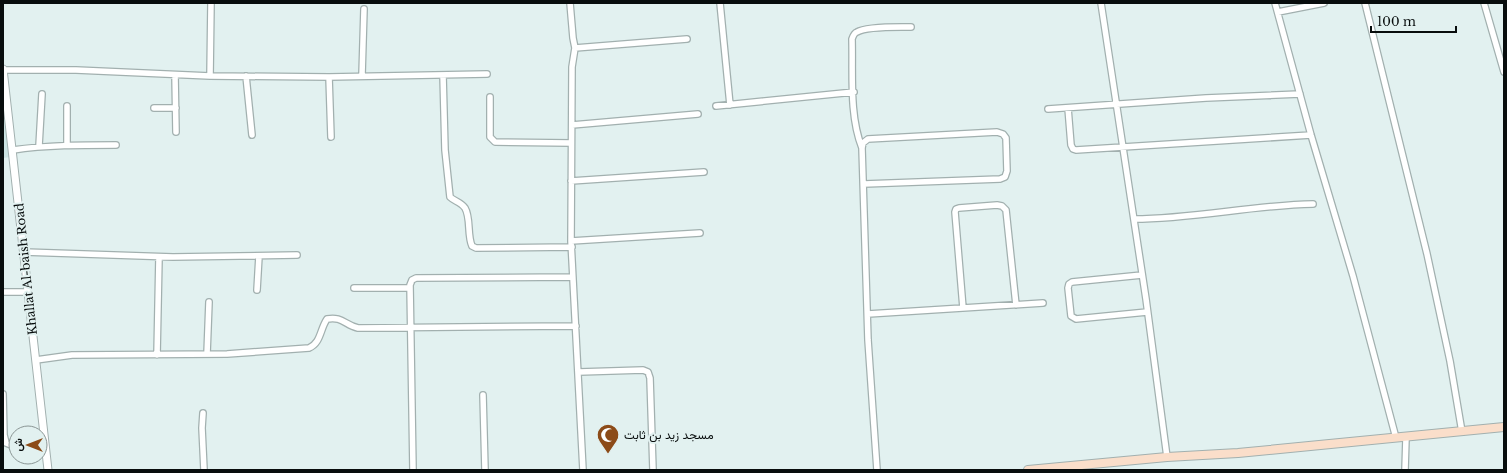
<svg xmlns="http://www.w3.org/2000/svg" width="1507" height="473" font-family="'Libre Baskerville',Vazirmatn,serif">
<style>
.built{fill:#cce3e2}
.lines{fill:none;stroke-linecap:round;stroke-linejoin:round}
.minor-casing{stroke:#a2b0af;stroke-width:8}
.tertiary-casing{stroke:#a2b0af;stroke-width:9}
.secondary-casing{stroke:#a2b0af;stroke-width:10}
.minor{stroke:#fff;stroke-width:5.5}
.tertiary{stroke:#fff;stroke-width:7}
.secondary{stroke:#fadeca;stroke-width:8}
.labels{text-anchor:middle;stroke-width:4;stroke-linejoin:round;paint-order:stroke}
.street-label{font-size:12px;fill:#080d0d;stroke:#e2f1f0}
.poi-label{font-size:12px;fill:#080d0d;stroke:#e2f1f0;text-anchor:start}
</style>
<rect width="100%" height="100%" fill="#e2f1f0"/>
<path class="built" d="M3,117h2l5,40 -7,1z"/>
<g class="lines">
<g class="minor-casing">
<path id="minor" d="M570,3l3,35 2,10
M720,3l10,102
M1101,3l45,296 21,158
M1275,3l36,132 42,141 43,162
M1365,3l62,251 23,107 12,71
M1484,3l20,69
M1278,12l46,-9
M3,70h73l134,6 119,1 158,-3
M175,75l1,57
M362,75l2,-66
M443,75l2,75 5,47c4,4 11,5 15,11 6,10 2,27 7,38l4,2 96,-1
M210,76l1,-73
M246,76l6,59
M329,77l2,60
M490,97v40l5,5 76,1
M716,106l138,-14
M154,108h22
M1068,108l3,37 2,4 3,1 235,-15
M1048,109l158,-11 94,-4
M572,125l126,-11
M67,145v-39
M39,146l3,-52
M862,148c-13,-33 -9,-74 -10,-109 1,-3 2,-6 5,-7 10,-6 42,-5 54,-5
M13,150c34,-5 68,-5 103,-5
M571,181l133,-9
M864,184l136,-5 5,-2 2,-6 -1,-33 -3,-4 -6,-2 -129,7 -5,4 -1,5 6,192 9,130
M1134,219c60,0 119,-14 179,-15
M571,241l129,-8
M24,252l149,5 124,-2
M1142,275l-70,7 -3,2 -1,4 3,28 5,3 71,-7
M354,288h56
M257,290l2,-34
M3,292h25
M963,308l-8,-96 1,-3 3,-1 38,-3 5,1 4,4 10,95
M868,314l175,-11
M207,354l2,-52
M157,355l2,-98
M36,360l36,-5 155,-1 82,-6c12,-5 11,-19 18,-29 15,-3 18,6 31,9l218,-2
M579,372l64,-2 5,2 2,6 3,92
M3,394l1,41 2,8 10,4
M483,395l2,75
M203,413l-1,15 2,42
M413,470l-3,-185 2,-5 4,-2 156,-1
M583,470l-12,-229 1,-174 3,-19 112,-9
M1405,470l1,-32"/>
</g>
<g class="tertiary-casing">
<path id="tertiary" d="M3,69l45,401"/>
</g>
<g class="secondary-casing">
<path id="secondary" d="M1028,470l139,-13 71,-4 266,-26"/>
</g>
<use href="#minor" class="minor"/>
<use href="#tertiary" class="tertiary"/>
<use href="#secondary" class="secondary"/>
</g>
<defs>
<g id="mosque-pin" transform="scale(1.15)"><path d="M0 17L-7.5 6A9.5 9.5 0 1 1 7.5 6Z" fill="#8c4b18" stroke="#e2f1f0"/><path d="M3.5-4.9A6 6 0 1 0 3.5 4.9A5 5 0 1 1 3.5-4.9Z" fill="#fff"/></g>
</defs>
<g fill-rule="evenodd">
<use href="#mosque-pin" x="608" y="435"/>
</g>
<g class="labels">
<g class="street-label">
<text transform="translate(26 269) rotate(-96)" y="4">Khallat Al-baish Road</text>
</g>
<g class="poi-label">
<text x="624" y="439">مسجد زيد بن ثابت</text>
</g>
</g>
<rect width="1507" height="473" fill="none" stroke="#080d0d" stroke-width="8"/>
<g transform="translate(28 445) rotate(270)"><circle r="19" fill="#e2f1f0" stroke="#8b9695"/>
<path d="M0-3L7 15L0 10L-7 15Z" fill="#8c4b18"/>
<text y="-6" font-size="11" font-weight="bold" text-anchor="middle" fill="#080d0d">ش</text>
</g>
<path d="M1371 26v6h85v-6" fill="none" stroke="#080d0d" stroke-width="2"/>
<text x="1377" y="26" font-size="12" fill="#080d0d" stroke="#e2f1f0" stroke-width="3" paint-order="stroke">100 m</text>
</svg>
